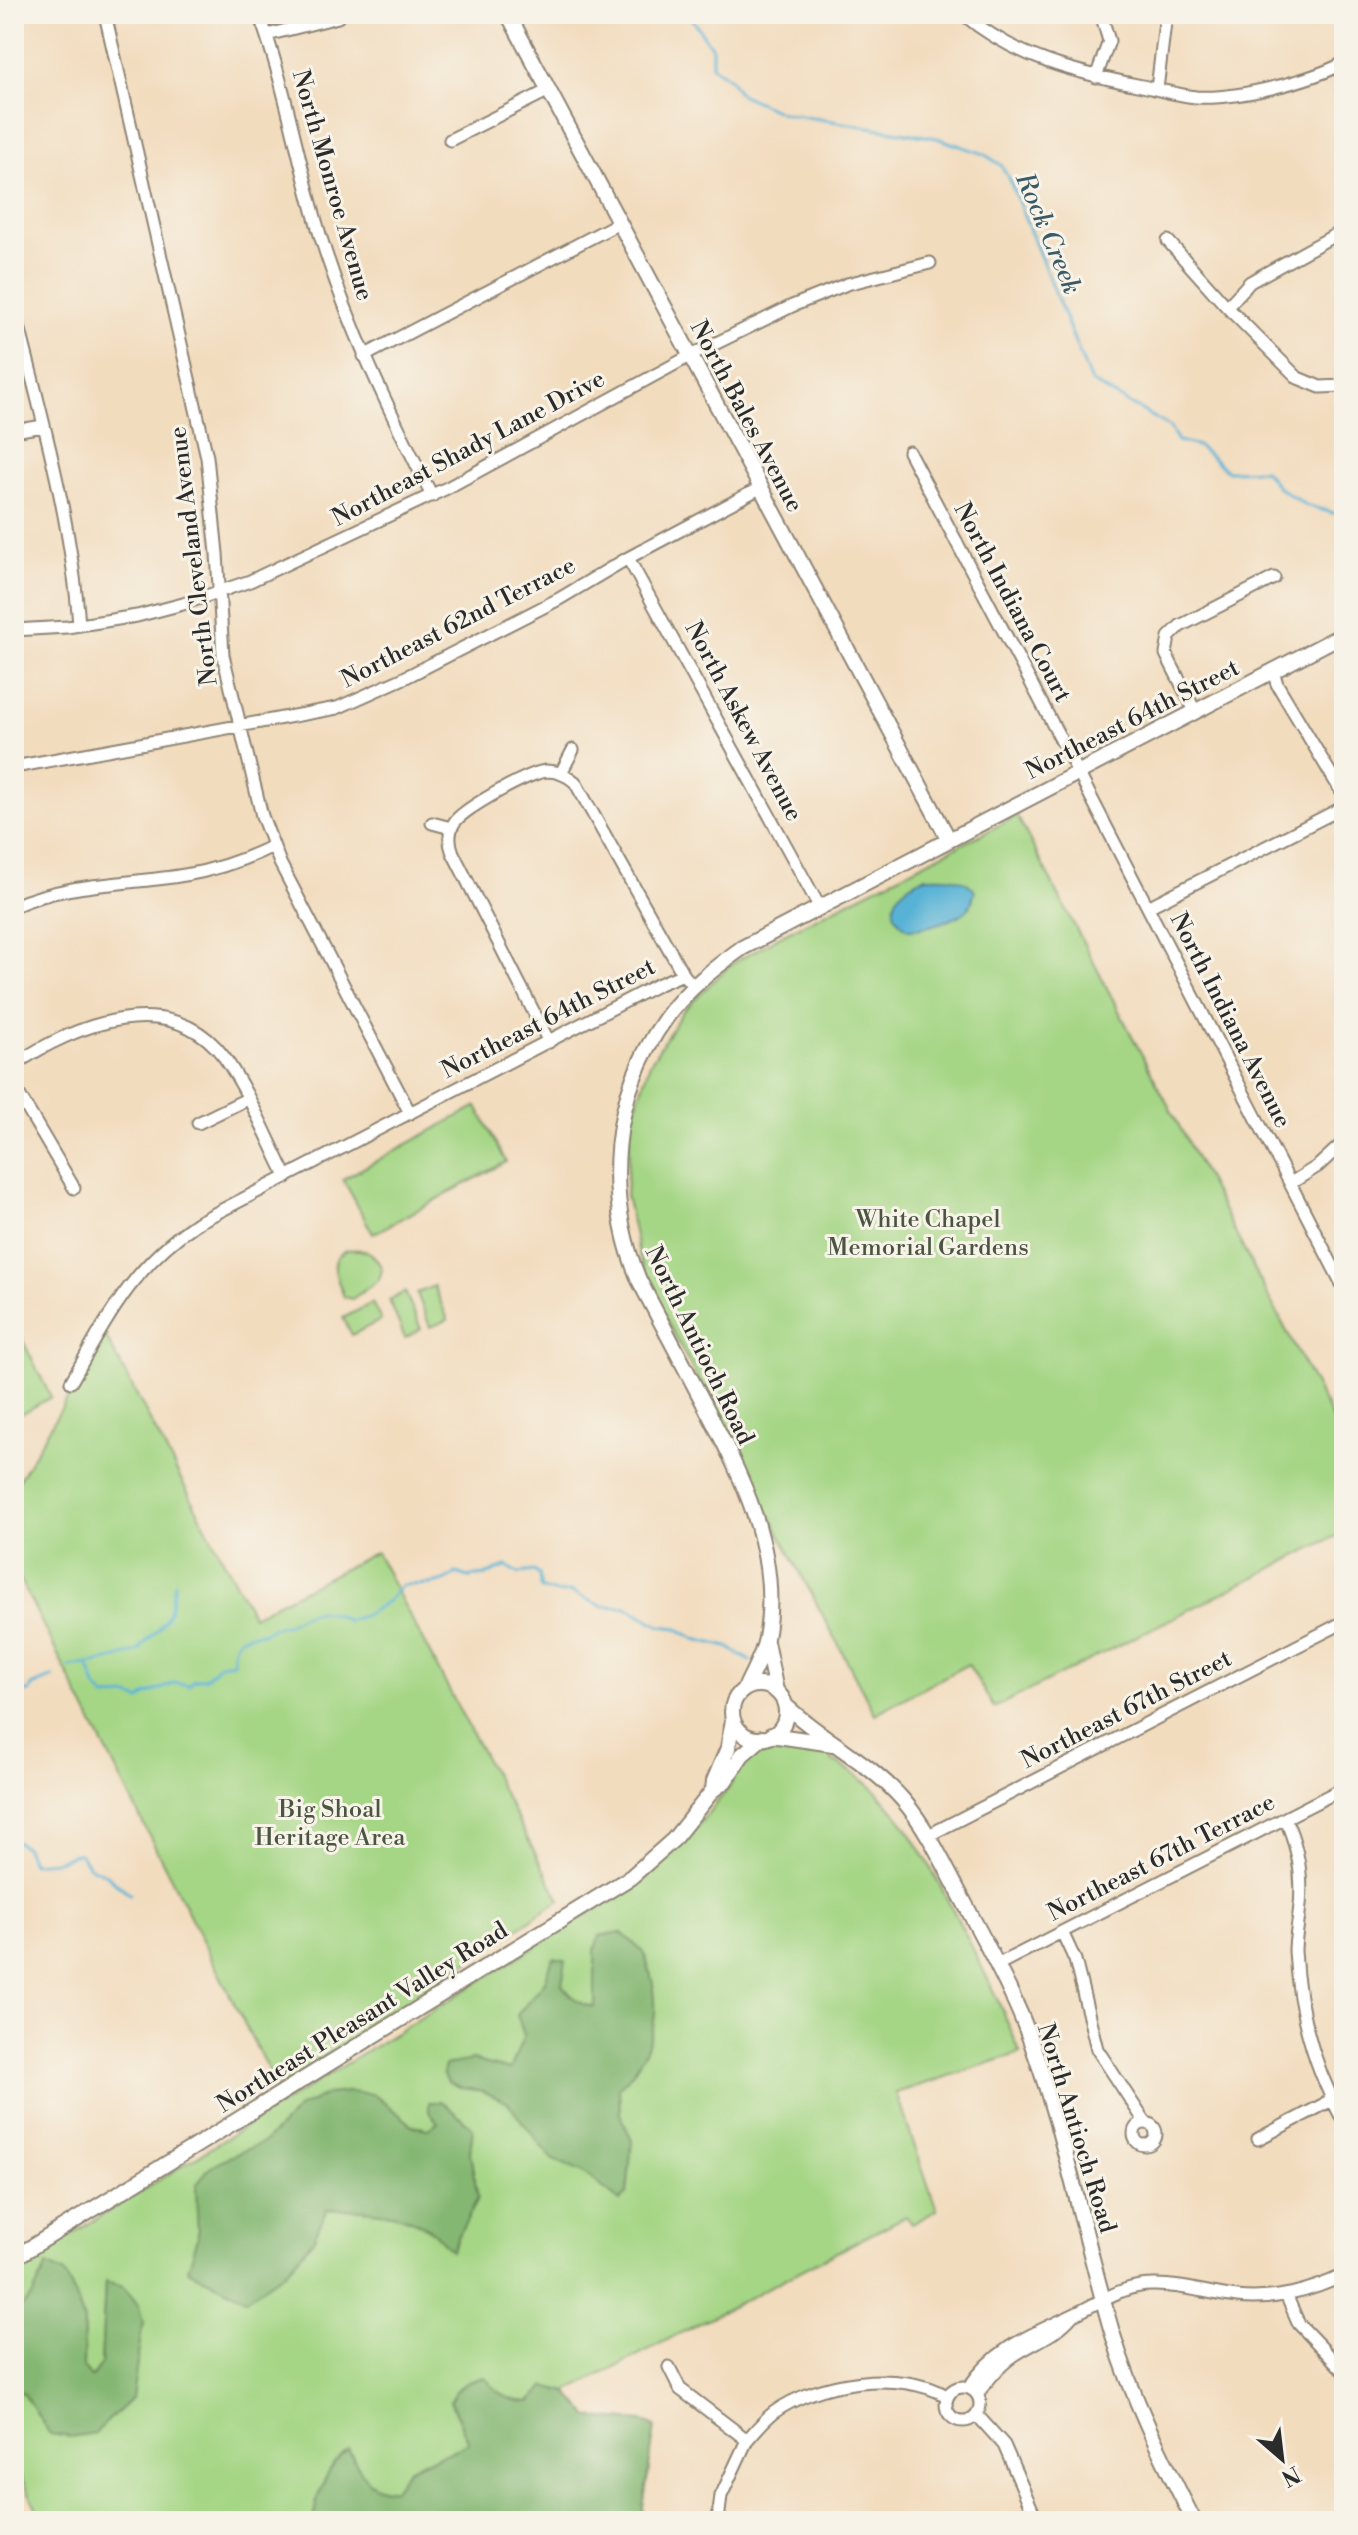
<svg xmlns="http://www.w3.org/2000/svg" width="1358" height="2535" font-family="'Libre Bodoni',serif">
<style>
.green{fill:#a5d685;stroke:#688058;stroke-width:2}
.forest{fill:#84b772;stroke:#58714e;stroke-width:2}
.water{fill:#58b2d6;stroke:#426e80;stroke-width:2}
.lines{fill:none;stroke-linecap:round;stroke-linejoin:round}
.stream{stroke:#58b2d6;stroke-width:3}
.minor-casing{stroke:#8e8474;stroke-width:15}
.tertiary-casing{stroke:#8e8474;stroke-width:18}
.minor{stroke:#fff;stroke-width:11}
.tertiary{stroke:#fff;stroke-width:14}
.labels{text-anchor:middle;stroke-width:6;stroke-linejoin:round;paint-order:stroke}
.street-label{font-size:24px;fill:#2b2b2b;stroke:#f7f3e8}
.park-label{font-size:24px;fill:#4a5642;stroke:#f7f3e8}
.water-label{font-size:26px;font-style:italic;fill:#3b5a67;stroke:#f7f3e8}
</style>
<rect width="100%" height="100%" fill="#f7f3e8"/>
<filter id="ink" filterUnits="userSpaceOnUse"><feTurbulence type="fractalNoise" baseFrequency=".0125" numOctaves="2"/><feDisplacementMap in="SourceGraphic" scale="16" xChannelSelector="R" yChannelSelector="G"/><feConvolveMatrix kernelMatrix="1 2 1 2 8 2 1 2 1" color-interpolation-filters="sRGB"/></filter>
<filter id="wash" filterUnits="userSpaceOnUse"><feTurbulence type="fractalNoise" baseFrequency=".006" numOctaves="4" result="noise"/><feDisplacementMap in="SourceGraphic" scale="32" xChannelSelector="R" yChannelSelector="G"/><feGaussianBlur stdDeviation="1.8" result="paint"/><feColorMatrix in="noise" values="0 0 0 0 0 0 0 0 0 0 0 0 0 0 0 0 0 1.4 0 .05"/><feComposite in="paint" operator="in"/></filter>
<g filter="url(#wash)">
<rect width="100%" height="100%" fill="#f2dcbe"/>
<path class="green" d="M1017,816l327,625v91l-350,176 -26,-44 -93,50 -208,-393 -27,-62 -14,-64 5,-75 19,-57 33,-52 47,-46 54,-31z
M477,1106l29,56 -133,72 -30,-55z
M347,1250c17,-2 29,3 35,20l-3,10 -27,19 -8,-2c-6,-18 -19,-38 3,-47z
M434,1286l14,34 -18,7 -13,-34z
M405,1292l16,37 -16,9 -16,-38z
M372,1303l9,17 -29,15 -9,-17z
M14,1323l37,74 -37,21z
M105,1335l148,281 123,-64 184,348 -282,190 -264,-522v-80z
M779,1744h20l32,10 1,7c64,29 94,98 125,157 23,44 45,88 63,135l-124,40 41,117 -25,14 -6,-8 -339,176 -21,-6 -16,16c-22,0 -32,-8 -45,-25l-35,24 19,41 -21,11 -24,8 -16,8 -14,20c-26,3 -34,-19 -45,-38 -23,15 -32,43 -36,70h-270l-29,-58v-75l10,6 27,40 81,-36 -27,-115 -4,81 -9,15 -9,-12 1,-46 -8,-24h-44l-18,17v-44l632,-392 43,-42 39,-47 15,-26 24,-17z"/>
<path class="forest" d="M621,1932c7,7 17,14 23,22 3,5 4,12 6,18 13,43 1,84 -31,115l1,27 12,27 -5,53 -7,7 -38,-30 -29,-11 -45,-57 -25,-12 -21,-3 -14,-6 -5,-9 2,-8 27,-5 38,10 14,-35 -7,-20 27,-32 9,-25 13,2 -4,25c10,12 18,21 33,22v-58l4,-13z
M347,2092l26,2 41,32 14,3 10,-7 -9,-10v-10h13l31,26 -3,25 8,45 -27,53c-6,-6 -12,-14 -18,-19 -28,-22 -72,-23 -106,-23l-14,31 -29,33 -38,26 -58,-29 10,-33 -2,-51 10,-15 14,-10 44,-19 36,-35 28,-13z
M47,2265l18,9 11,23 8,24 -1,46 8,11 10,-14 4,-82 18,5 15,17 5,17 -11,77 -37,35 -25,4 -20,-3 -26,-40 -10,-6v-74l18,-17z
M485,2377c13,17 23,25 45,25l16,-16 21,6 23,25 53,4 12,6 -14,94h-328c4,-27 13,-54 35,-71 12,19 20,42 46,39l14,-20 16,-8 24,-8 21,-11 -19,-41c6,-16 19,-20 35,-24z"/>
<path class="water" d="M927,877c17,-1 38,-1 48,14 -2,6 -3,13 -7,18 -8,10 -47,21 -60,20 -30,-20 -7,-45 19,-52z"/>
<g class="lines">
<path class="stream" d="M689,14l23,34v18l18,13 10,15 42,19 155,25 47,16 17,11 9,16 81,201 78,44 9,15 20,5 29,25 37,-1 14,17 27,18 39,11
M88,1664c19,-3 34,-6 52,-14 7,-13 14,-14 21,-24 10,-12 11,-28 14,-43
M69,1667l19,-3 9,25 8,8 24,-1 12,4 5,-5 29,-12 14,2 4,-5 14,-3 13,-13 13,-2c-1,-28 8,-25 29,-29 9,-3 14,-9 24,-8 21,-15 39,-20 61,-4l18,-6 23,-14 14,-16c19,-1 41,2 54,-12l12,4 18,-2 21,-9 11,7 16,-2 5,4 2,14 18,4 13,-1 30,14 24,1 34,19 16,2 19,11 33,8 22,14
M14,1692l16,-1 2,-5 21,-9
M14,1840l12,8 6,15 24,-2 23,-8 10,13 16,8 25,20"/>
</g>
</g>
<g filter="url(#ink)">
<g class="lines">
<g class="minor-casing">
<path id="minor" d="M105,14l102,443 10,96 6,102 39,161 18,47 130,250
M259,14c27,72 39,150 62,224 28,90 69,174 111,258
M963,14c52,44 114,59 179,72 18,4 36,9 54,11 39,3 114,-16 148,-34
M14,15l2,-1
M267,35l71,-18
M1096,77l13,-36 -8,-27
M1157,89l9,-75
M450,140l99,-50
M1168,241l59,66 71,71 22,9 24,-1
M14,306c26,105 57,210 65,319
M1227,307l23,-25 94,-52
M364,356l255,-133
M14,431l29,-5
M909,452l169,320 266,516
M628,558l191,348
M14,630l53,-3 70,-11 46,-12 67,-23 197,-93 243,-132 102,-50 55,-22 83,-21
M1273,671l4,13 67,112
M1195,711l-29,-57 3,-17 11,-11 94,-48
M14,767l323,-59 67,-30 155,-79 69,-41 132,-70
M561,773l12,-23
M432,823l19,5
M14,906c54,-24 113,-21 171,-31 31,-5 59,-15 88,-29
M1148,907l196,-100
M549,1042l-96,-189c-4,-10 -5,-20 1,-30 8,-14 76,-51 92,-52 11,0 21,4 29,11l108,192
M14,1065c59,-40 157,-79 210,-8 24,33 44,83 63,120
M14,1086l60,102
M198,1123l49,-24
M1291,1183l27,-17 26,-24
M71,1382c37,-65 62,-116 126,-159l460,-238 26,-11 11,13
M1285,1818c14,31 19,62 14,96 -1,13 -4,24 -4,37 3,61 19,117 49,171
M929,1835l415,-213
M1062,1932l13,28 22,89 48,73
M997,1965l347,-177
M1134 2134a11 11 0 1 1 22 0a11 11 0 1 1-22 0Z
M1258,2139l74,-39
M1286,2295l13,29 45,47
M669,2367l11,22 67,51 -26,56 -3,25
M946 2404a17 17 0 1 1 34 0a17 17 0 1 1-34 0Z
M969,2387c27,-40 62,-52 104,-72 26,-12 49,-30 79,-30 29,-1 57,9 85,12 36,4 75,-6 107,-22
M977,2394c11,-14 22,-28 36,-38 22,-15 42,-20 59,-40
M977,2415l27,30 33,76
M747,2440c8,-9 16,-19 26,-27 44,-32 126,-44 174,-17"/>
</g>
<g class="tertiary-casing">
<path id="tertiary" d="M508,14l440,824
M766,1642l10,49
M732 1712a27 27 0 1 1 54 0a27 27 0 1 1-54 0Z
M745,1689c7,-17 18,-33 21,-51 16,-86 -26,-165 -64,-238 -21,-40 -42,-80 -63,-120 -36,-86 -28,-186 27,-262 20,-28 48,-50 76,-70l602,-314
M785,1705c37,35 84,56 118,95 25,29 41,65 59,98 21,41 45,82 62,125 39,100 58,207 88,309 20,66 51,128 82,189
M771,1735l62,9
M713,1790l1,-9 14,-33 5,-28
M14,2258l617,-381 42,-37 40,-50 12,-9 17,-26 20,-17"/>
</g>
<use href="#minor" class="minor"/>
<use href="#tertiary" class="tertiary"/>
</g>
</g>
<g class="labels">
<g class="street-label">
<text transform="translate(333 185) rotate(74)" y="8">North Monroe Avenue</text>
<text transform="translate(747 416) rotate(62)" y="8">North Bales Avenue</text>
<text transform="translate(468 448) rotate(-28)" y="8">Northeast Shady Lane Drive</text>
<text transform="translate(193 556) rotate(-97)" y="8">North Cleveland Avenue</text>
<text transform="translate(1013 602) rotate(62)" y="8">North Indiana Court</text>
<text transform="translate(458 622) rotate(-27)" y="8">Northeast 62nd Terrace</text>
<text transform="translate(1132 719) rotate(-27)" y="8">Northeast 64th Street</text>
<text transform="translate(744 721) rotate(62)" y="8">North Askew Avenue</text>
<text transform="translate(548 1018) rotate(-27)" y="8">Northeast 64th Street</text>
<text transform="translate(1231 1020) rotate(63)" y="8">North Indiana Avenue</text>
<text transform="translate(700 1345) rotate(64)" y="8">North Antioch Road</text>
<text transform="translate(1126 1709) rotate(-27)" y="8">Northeast 67th Street</text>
<text transform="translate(1161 1857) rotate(-27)" y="8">Northeast 67th Terrace</text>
<text transform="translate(362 2017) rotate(-32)" y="8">Northeast Pleasant Valley Road</text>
<text transform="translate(1077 2128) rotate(73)" y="8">North Antioch Road</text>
</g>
<g class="park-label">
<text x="928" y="1227">White Chapel<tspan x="928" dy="28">Memorial Gardens</tspan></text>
<text x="330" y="1817">Big Shoal<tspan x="330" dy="28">Heritage Area</tspan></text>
</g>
<g class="water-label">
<text transform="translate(1049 233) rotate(67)" y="9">Rock Creek</text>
</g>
</g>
<rect width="1358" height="2535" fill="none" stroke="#f7f3e8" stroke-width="48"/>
<g transform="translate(1282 2459) rotate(152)" stroke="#f7f3e8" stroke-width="6" paint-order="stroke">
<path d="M0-6L14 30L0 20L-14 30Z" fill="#2b2b2b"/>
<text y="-12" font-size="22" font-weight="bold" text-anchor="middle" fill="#2b2b2b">N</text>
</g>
</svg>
